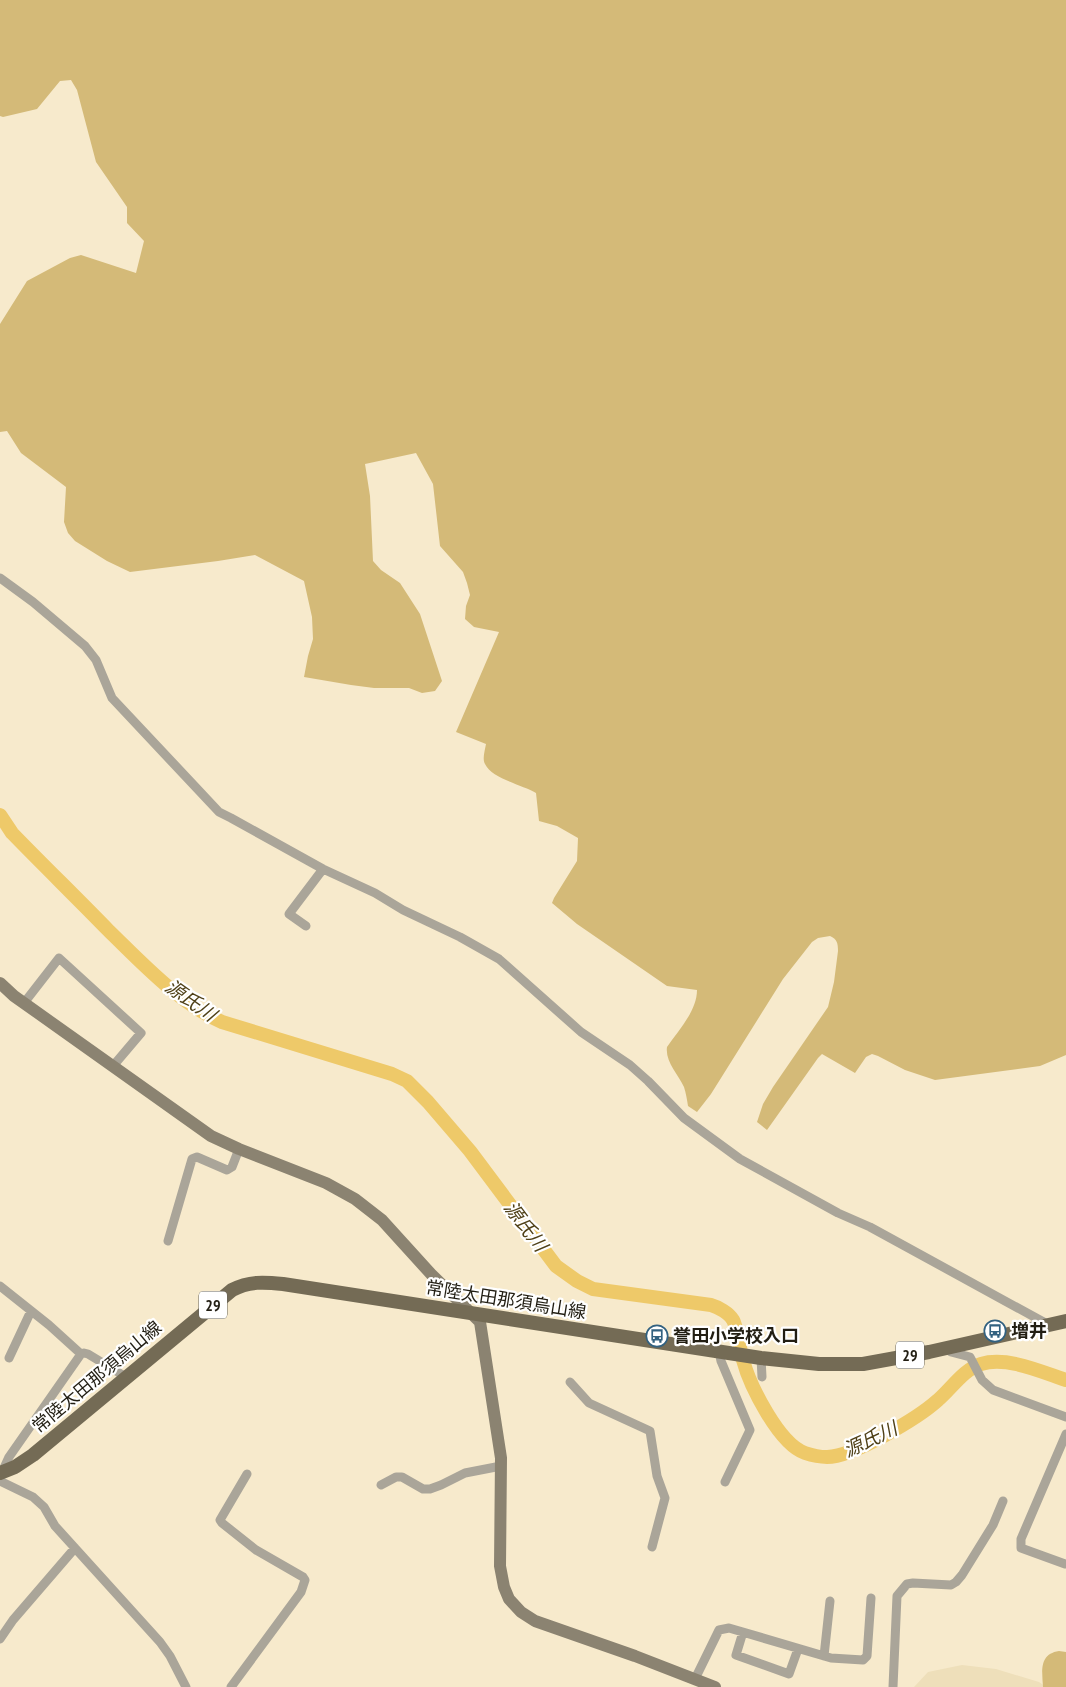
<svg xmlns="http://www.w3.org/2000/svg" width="1066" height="1687" font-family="'PT Sans Narrow','Noto Sans JP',sans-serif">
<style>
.built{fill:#eedfba}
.green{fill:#d4ba78}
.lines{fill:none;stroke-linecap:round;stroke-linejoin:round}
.river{stroke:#eec969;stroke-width:14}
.street{stroke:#aaa599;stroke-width:9}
.secondary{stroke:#8b8371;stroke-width:12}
.primary{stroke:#746b55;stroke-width:14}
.labels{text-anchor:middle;stroke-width:4.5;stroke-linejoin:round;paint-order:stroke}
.shield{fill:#fff;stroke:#64625a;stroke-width:1}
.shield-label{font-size:16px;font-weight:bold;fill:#221e13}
.street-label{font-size:18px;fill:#221e13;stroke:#fff}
.poi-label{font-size:18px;font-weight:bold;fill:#221e13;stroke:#fff;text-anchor:start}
.water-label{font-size:19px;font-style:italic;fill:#504118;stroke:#fff}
</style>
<rect width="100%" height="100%" fill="#f7eacc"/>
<path class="built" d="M962,1665l34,4 43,13 7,5h-132l14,-15z"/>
<path class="green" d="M0,0h1066v1055l-26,11 -105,14 -30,-10 -27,-14 -6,-2 -6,3 -11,16 -33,-19 -4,4 -51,72 -10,-8 6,-18 10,-17 55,-80 6,-25 4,-31c0,-8 -1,-12 -8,-15l-12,2 -6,4 -29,37 -72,115 -14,18 -9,-6c-1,-6 -2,-13 -4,-19 -6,-13 -19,-25 -17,-40 11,-16 30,-36 30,-57l-30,-4 -90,-62 -25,-21 2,-5 23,-37 1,-23 -21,-12 -18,-5 -3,-28c-13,-8 -44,-14 -51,-29 -3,-5 0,-14 1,-20l-30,-12 43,-100 -25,-5 -9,-8 1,-13 4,-11 -3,-12 -4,-11 -23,-26 -7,-62 -17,-31 -51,11 5,32 3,65 8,9 19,13 20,31 22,67 -7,10 -13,2 -13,-5h-35l-23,-3 -47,-8 4,-21 5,-17 -1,-22 -8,-36 -49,-26 -37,6 -88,11 -23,-11 -32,-20 -7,-8 -4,-11 2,-35 -45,-34 -14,-22 -7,1v-108l27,-43 43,-23 11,-3 55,18 8,-32 -17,-18v-16l-31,-45 -19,-72 -6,-10 -11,1 -23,28 -34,8 -3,-1z
M1059,1651l7,1v35h-23c-1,-16 -4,-33 16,-36z"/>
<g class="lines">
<path class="river" d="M0,815l12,18c32,33 65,65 97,98 32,31 71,73 113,91l170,52 15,7 21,21 42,49 86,115 21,15 16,8 118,16c7,2 18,8 22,15 4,7 7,31 10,40 7,26 36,84 62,93 6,2 15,4 22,4 26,0 91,-39 111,-57 13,-11 26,-31 43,-36 26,-8 61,8 85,16"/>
<path class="street" d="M0,578l33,24 52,44 11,14 16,38 107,114 12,6 92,51 52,24 28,17 57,27 39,22 82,73 49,33 18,16 36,37 56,41 98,54 32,14 179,98
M306,926l-17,-12 34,-45
M24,1003l35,-45 82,75 -28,33
M168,1241l24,-82 5,-2 30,13 5,-3 7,-18
M0,1286l49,39 32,29
M946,1348l5,4 19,5 12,23 11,10 73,27
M719,1351l2,10 29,69 -25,52
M9,1358l22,-47
M761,1358l1,19
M570,1382l19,21 61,28 7,45 8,22 -13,49
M2,1472l7,-15 72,-103 3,-1 4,1 38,23
M0,1481l33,16 11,10 11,19 105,116 10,14 16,31
M381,1485l15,-8h6l21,12h7l11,-4 24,-12 36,-7
M1065,1564l-44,-16v-9l45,-105
M743,1632l-7,23 53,19 9,-25
M0,1639l13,-19 62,-72
M824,1656l6,-55
M695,1679l24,-49 10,-2 102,30 32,2 4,-4 4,-58
M231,1687l70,-95 4,-12 -2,-3 -47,-27 -34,-27 -2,-3 27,-46
M893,1687l4,-91 10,-12 6,-1 38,2 5,-3 6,-7 31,-50 10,-24"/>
<path class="secondary" d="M0,983l14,13 197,140 28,13 87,34 29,16 27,21 49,54 49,48 21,136 -1,108 4,21 5,12 12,13 14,9 100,35 80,31"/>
<path class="primary" d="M0,1473l15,-6 18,-12 199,-165c17,-9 32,-8 51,-6l478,74 58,6h44l66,-12 137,-31"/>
</g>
<defs>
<g id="bus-ring" transform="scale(1.125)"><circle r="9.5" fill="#fff" stroke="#326180" stroke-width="1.5"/><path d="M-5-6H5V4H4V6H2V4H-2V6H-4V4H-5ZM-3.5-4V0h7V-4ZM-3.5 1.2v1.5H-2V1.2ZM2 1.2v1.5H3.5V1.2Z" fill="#326180"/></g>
</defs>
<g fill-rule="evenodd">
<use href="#bus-ring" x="995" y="1331"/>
<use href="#bus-ring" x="657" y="1336"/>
</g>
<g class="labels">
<g class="shield">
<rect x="199" y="1291.5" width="28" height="27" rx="4"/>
<rect x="896" y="1341.5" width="28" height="27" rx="4"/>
</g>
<g class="shield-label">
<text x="213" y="1311">29</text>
<text x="910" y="1361">29</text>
</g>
<g class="street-label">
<text transform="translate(506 1300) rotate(9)" y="6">常陸太田那須烏山線</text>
<text transform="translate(97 1377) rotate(-40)" y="6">常陸太田那須烏山線</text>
</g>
<g class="poi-label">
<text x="1011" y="1337">増井</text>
<text x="673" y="1342">誉田小学校入口</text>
</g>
<g class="water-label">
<text transform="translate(191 1000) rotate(35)" y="7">源氏川</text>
<text transform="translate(526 1226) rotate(53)" y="7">源氏川</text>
<text transform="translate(870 1439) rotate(-25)" y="7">源氏川</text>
</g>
</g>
</svg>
